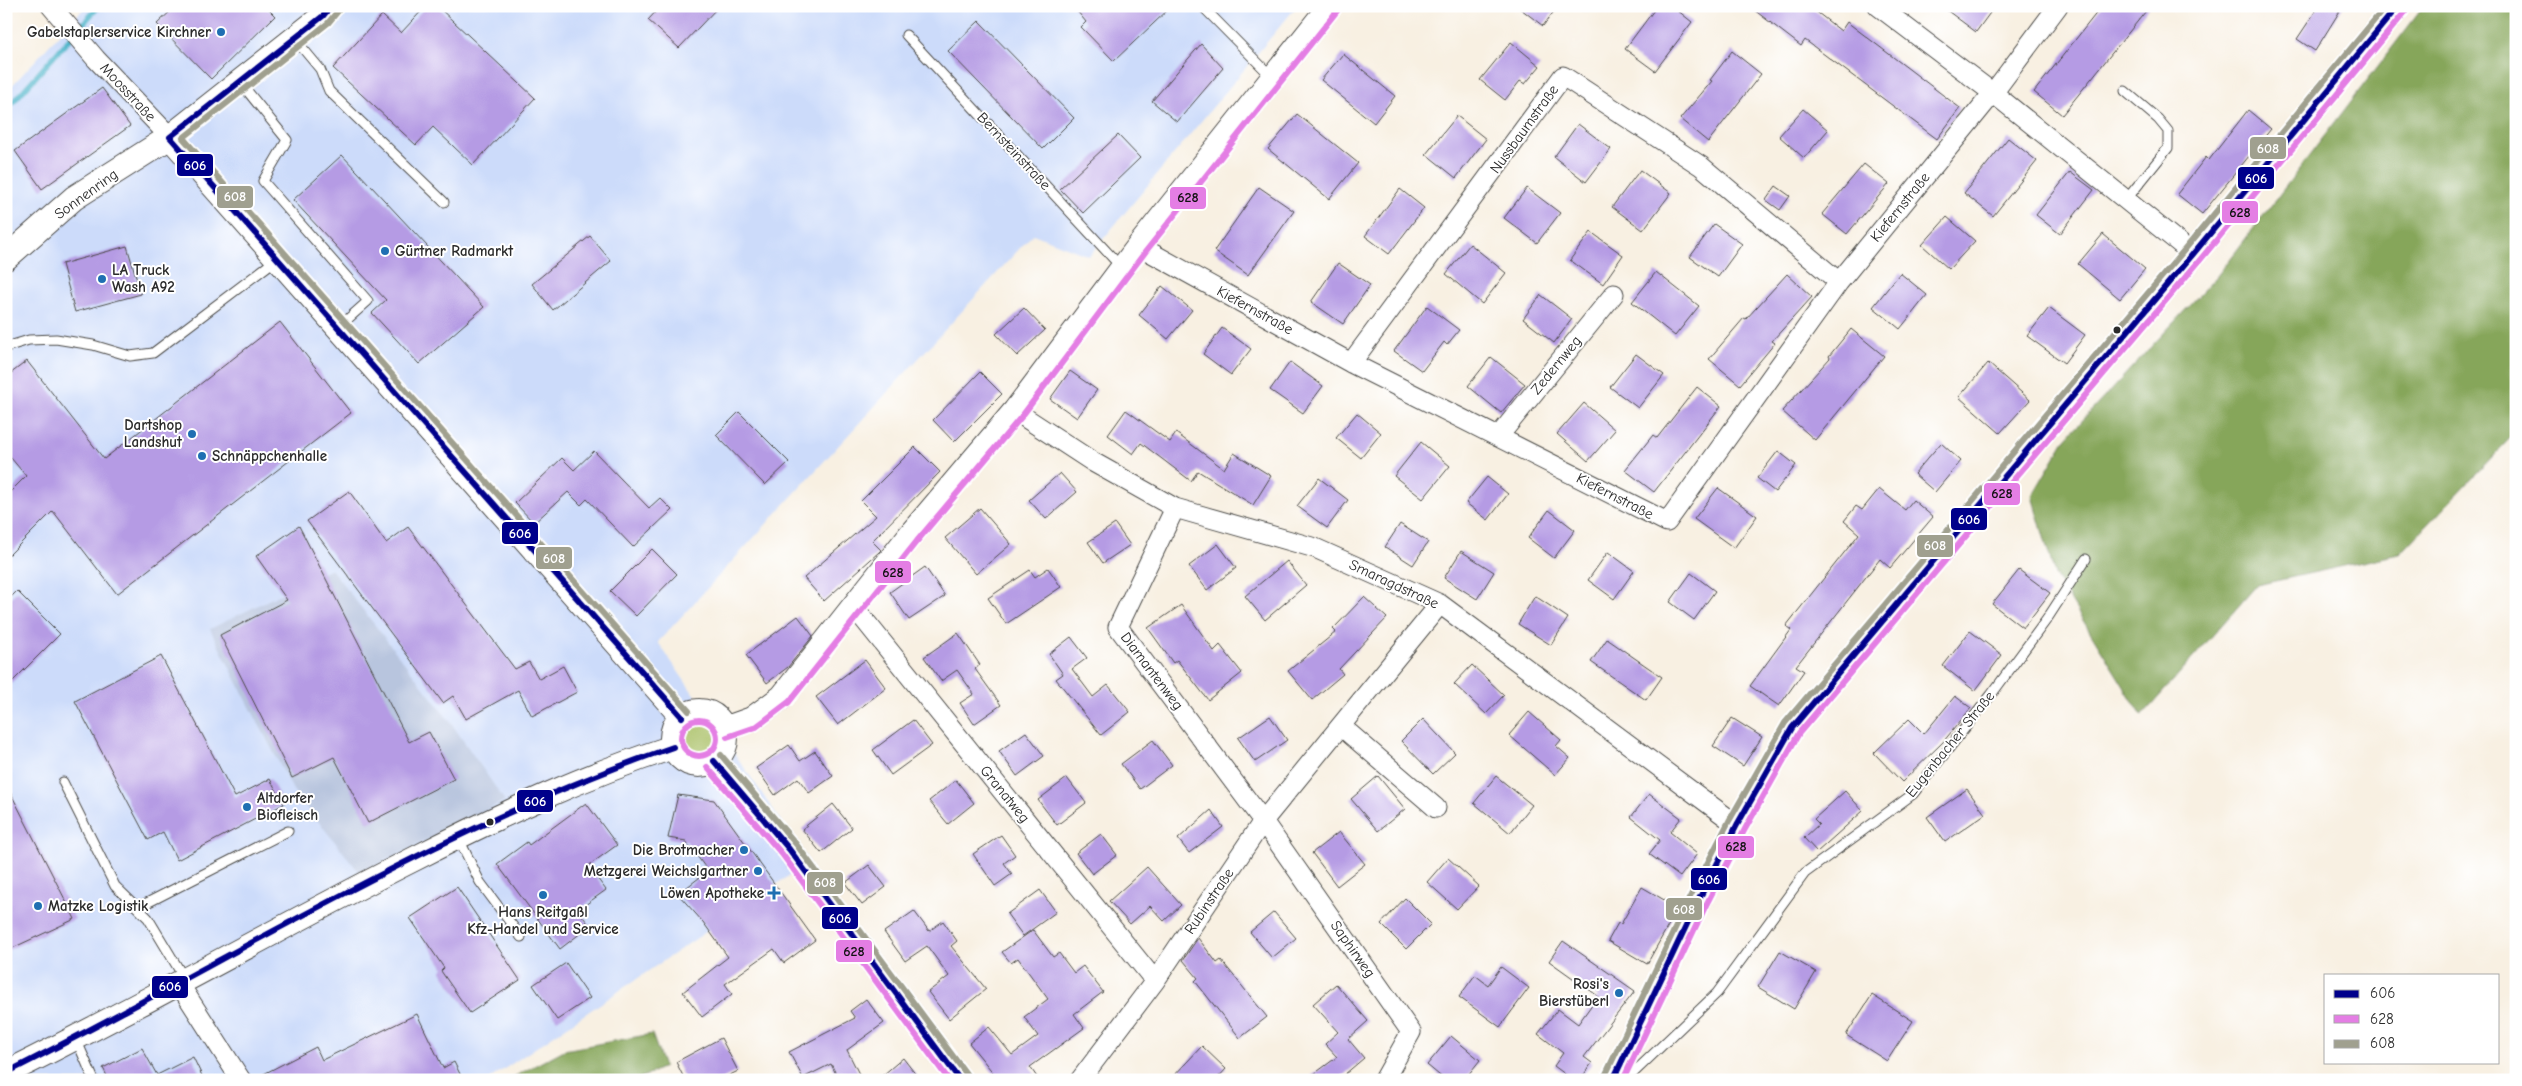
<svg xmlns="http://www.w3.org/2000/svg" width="2522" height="1086" font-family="'Comic Neue',sans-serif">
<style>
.built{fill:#ccdbfa}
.industrial{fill:#b8c5de}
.green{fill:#a8bf64;stroke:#6a7548}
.forest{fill:#86a65a;stroke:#586842}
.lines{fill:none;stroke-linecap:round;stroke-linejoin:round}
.stream{stroke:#4bb4c9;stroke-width:5.5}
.building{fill:#b59be4}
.service-casing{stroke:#4a4946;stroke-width:11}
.minor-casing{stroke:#4a4946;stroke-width:21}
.tertiary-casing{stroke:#4a4946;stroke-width:26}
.service{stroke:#fff;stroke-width:9}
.minor{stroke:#fff;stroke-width:19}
.tertiary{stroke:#fff;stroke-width:24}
.bus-1-casing{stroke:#fff;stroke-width:10}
.bus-2-casing{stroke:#fff;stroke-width:10}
.bus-3-casing{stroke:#fff;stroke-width:10}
.bus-1{stroke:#00008b;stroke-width:6}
.bus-2{stroke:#e47ee4;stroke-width:6}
.bus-3{stroke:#a0a08f;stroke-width:6}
.poi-dot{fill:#1f6fb2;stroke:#fff;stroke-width:2}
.bus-dot{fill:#2b2b2b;stroke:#fff;stroke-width:2}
.labels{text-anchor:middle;stroke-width:4;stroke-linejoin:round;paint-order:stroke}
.poi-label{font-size:15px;font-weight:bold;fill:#2b2b2b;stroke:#fff;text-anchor:end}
.street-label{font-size:15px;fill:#2b2b2b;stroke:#fff}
.line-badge{stroke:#fff;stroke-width:2}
.badge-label{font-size:14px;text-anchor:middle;font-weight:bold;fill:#fff}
.pale-badge-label{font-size:14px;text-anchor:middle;font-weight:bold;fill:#111}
</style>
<rect width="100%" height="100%" fill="#fff"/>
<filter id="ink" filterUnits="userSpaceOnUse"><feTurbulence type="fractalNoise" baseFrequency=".02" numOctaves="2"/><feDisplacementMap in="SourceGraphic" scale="10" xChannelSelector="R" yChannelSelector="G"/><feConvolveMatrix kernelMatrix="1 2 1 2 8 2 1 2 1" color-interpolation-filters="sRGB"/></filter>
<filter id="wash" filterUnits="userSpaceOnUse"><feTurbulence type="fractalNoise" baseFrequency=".0096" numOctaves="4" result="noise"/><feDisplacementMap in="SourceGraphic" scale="20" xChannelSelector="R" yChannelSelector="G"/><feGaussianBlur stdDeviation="1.12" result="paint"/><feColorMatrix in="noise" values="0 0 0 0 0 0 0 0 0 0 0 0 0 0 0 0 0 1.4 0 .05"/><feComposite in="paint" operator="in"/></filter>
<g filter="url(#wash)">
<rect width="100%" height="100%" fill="#f8f0e2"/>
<path class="built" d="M86,6h1211l-208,250 -56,-22 -375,408 151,220 -321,218h-482v-988z"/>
<path class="industrial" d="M331,569l118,151 56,81 -145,72 -67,-83 -83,-161z"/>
<path class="green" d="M680 738a18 18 0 1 1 36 0a18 18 0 1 1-36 0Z"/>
<path class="forest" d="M2424,6h92v426l-117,122 -142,31 -115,131 -87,-141 -23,-79 34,-58 151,-162z
M652,1034l12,33 -28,13h-128l56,-30z"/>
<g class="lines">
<path class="stream" d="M6,110l93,-104"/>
</g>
<g id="blocks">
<path class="building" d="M176,6h89l10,10 -64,63 -54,-55z
M426,6h11l98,92 -62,67 -40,-38 -17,18 -83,-77 49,-53 19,18z
M661,6h58l-40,42 -31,-28z
M1073,6h99l-58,55 -33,-34 5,-5z
M1517,6h41l-15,20z
M1657,6h15l20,16 -37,49 -30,-22z
M1749,6h60l32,25 6,-9 113,86 -23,31 -132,-99 -4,6z
M1941,6h54l-19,26z
M2102,6h48l-88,109 -28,-23z
M2319,6h24l-28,45 -18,-12z
M979,21l95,97 -31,31 -95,-98z
M1511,42l29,24 -15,18 -5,-3 -15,19 -25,-20z
M1201,44l22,24 -46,54 -25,-21z
M1732,51l29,23 -53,68 -28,-23 32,-38 -2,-1z
M1343,54l52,42 -21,27 -53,-43z
M102,88l28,38 -88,63 -27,-38z
M1803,109l25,21 -24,28 -25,-22z
M2248,110l23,19 -69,85 -25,-20 29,-37 3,3z
M1297,114l61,49 -29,36 -61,-50z
M1457,116l29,23 -30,39 -30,-24z
M1578,124l33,25 -25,33 -32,-25z
M1118,135l22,23 -57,55 -23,-24z
M2008,138l29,23 -44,55 -29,-23z
M342,155l142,152 -65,57 -47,-51 14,-13 -93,-100z
M1864,164l25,20 -42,50 -25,-20z
M1640,170l31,23 -28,37 -31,-23z
M2070,172l24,18 -34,44 -24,-19z
M1776,186l14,10 -10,14 -14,-10z
M1259,187l35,24 -46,64 -34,-24z
M1527,188l33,25 -23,30 -33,-25z
M1400,189l24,19 -35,46 -24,-18z
M1947,217l28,24 -26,28 -27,-24z
M1714,224l28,20 -24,33 -28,-20z
M1591,232l32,23 -20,29 -33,-24z
M2103,234l42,35 -25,30 -42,-35z
M590,236l21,25 -58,49 -21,-26z
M1470,244l36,29 -24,31 -36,-30z
M127,246l14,48 -66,18 -13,-48z
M1338,263l32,22 -27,39 -32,-22z
M1656,272l43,34 -24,30 -43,-34z
M1900,273l27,22 -27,34 -27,-22z
M1787,274l25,23 -40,44 3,2 -35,42 -31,-26 35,-41 2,1z
M1162,286l30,24 -24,29 -29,-24z
M1541,295l31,24 -18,24 -31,-24z
M1427,306l32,24 -12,15 -3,-3 -22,29 -28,-20z
M1024,308l21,22 -28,26 -21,-22z
M2049,308l36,27 -21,28 -37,-27z
M280,322l71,91 -234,181 -64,-83 -47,47v-62l20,-20 -20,-24v-75l21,-16 77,98z
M1222,328l29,21 -20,26 -28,-21z
M1851,329l33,27 -69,84 -33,-29 48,-53 -1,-2z
M1636,354l28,21 -26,33 -28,-21z
M1491,357l34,27 -24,29 -33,-27z
M1290,362l33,24 -20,27 -33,-23z
M1988,363l42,37 -30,33 -41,-36z
M1070,371l27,19 -20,28 -27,-19z
M980,372l22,22 -48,48 -21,-22z
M1697,387l24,19 -67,86 -29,-22 28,-35 4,3z
M1584,403l31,27 -27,31 -31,-27z
M1126,410l44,32 6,-9 48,36 10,-16 37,23 -18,29 -55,-34 -7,10 -50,-38 -8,11 -25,-19z
M739,412l50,50 -24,23 -49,-50z
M1357,413l24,20 -20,25 -25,-20z
M1421,442l29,24 -27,33 -29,-23z
M1941,443l20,18 -26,31 -21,-18z
M915,447l25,25 -68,69 9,9 -2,2 -55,49 -20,-23 72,-62 -15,-15z
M594,451l55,57 11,-10 12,12 -39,37 -46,-48 -6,6 -13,-13 -34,31 -19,-20 47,-45 12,12z
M1778,451l18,14 -21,27 -18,-14z
M1060,473l17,19 -31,27 -17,-19z
M1487,477l21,17 -20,26 -22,-17z
M1319,478l29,22 -21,28 -30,-22z
M1718,488l39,28 -23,32 -40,-29z
M1879,489l26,21 8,-10 20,17 -43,51 -10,-9 -84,107 8,5 -25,35 -29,-20 41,-56 -5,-4 73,-92 -15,-13 12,-15 6,4z
M349,491l37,52 22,-16 107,142 14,-7 10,17 24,-13 14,26 -45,24 -14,-26 -52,29 -13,-23 -10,7 -136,-182z
M980,508l31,36 -35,30 -31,-36z
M1549,510l26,20 -21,28 -26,-20z
M1115,524l15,21 -27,18 -15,-21z
M1400,524l28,18 -15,23 -28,-18z
M299,526l110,216 20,-10 25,47 -86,44 -34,-66 -42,21 -72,-143 67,-35 -31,-44z
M1218,544l18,24 -29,22 -18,-24z
M652,549l25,25 -41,42 -26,-25z
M1461,551l33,21 -17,27 -33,-21z
M1608,552l26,19 -20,28 -26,-19z
M1287,561l19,24 -41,35 -20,-24z
M925,567l20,29 -36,24 -19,-28z
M1048,568l13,19 -55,37 -18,-26 42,-28 5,7z
M2019,570l31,23 -27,35 -31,-24z
M1691,573l24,18 -21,29 -24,-18z
M17,591l43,43 -54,54v-86z
M1535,596l33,22 -17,27 -33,-21z
M1364,597l23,21 -48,51 4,5 -31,26 -24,-29 48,-39 -3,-3z
M1181,605l33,46 6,-6 22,28 -34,27 -31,-40 -4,3 -25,-35z
M798,616l15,20 -25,31 -21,16 -21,-28z
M1970,631l32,24 -27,36 -32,-25z
M958,633l22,32 -5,4 26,36 -27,19 -14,-21 14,-9 -17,-24 -16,11 -17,-24z
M1071,637l16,21 -15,11 21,28 15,-12 22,27 -29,23 -45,-56 7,-5 -14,-20z
M1607,639l55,38 -16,23 -55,-38z
M161,656l74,141 35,-18 14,25 -107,56 -14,-28 -15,8 -73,-139z
M865,660l21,28 -48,37 -22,-28z
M1472,665l32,30 -18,19 -32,-30z
M1955,696l16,12 -28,34 -41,40 -28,-29 35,-34 15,15z
M1529,712l32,28 -5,6 14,12 -15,17 -46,-40z
M1270,716l17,24 -32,22 -17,-24z
M1732,718l30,19 -19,29 -30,-20z
M1423,719l32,34 -22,21 -32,-33z
M913,720l19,25 -41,30 -18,-25z
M1026,732l18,24 -27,20 -18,-25z
M1153,740l19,25 -32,24 -19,-25z
M789,745l11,16 15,-10 18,25 -24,17 -11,-15 -23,17 -19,-27z
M1378,776l27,33 -27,22 -27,-32z
M1496,776l36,29 -22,28 -36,-30z
M1067,778l19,25 -29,22 -19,-25z
M956,780l18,23 -26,21 -19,-23z
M6,784l69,135 -69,32z
M1967,789l18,25 -40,28 -18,-25z
M1845,791l18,20 -46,41 -13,-14 15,-14 -5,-5z
M1649,794l32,24 -11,14 27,22 -17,23 -31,-23 11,-14 -29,-23z
M678,795l36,5 101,140 -31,23 -10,-14 -49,35 7,10 -30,23 -19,-25 45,-35 -25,-35 -25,-28 30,-23 -22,-30 -18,-3z
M586,803l31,42 -29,21 18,24 -28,20 12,16 -30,23 -63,-85 30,-22 2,3z
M833,804l19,24 -31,25 -19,-24z
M1211,810l12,17 -34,26 -11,-14z
M1339,832l26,32 -28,22 -25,-33z
M1101,834l16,21 -25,19 -16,-21z
M1001,835l14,20 -11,8 8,11 -17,12 -22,-32z
M1448,858l31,28 -22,23 -30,-27z
M869,865l17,22 -24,18 -17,-22z
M1147,867l34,38 -17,16 -14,-15 -20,18 -21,-23z
M457,887l63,93 -50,33 -29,-42 3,-3 -34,-50z
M1642,887l36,21 -31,56 -39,-23 10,-18 3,1z
M1040,890l16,22 -33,24 -16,-22z
M1405,898l26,26 -25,25 -25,-25z
M914,911l15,20 14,-10 14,20 -6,5 35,43 -37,30 -21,-27 21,-16 -22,-30 -22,15 -21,-29z
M1274,912l22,26 -24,20 -22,-26z
M1033,930l20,27 6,-4 15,20 9,-7 20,26 -29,22 10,14 -54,39 9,13h-40l-30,-37 20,-16 23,28 26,-19 -14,-19 24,-18 -30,-41 -7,5 -9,-11z
M1198,938l19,25 4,-3 46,57 -27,21 -45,-57 3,-3 -15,-18z
M1563,941l72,50 -51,66 8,6 -12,17h-7l-19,-14 9,-13 -25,-19 20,-25 20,15 20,-28 -49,-35z
M1780,951l36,21 -22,37 -36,-22z
M566,963l24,35 -33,22 -24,-35z
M1501,967l28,21 -29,39 -41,-30 16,-22 13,10z
M1336,984l32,37 -20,18 16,19 -26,22h-32l31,-23 -12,-13 13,-12 -25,-28z
M1872,995l41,26 -26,40 -41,-26z
M866,999l18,24 -37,27 15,30h-23l-8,-16 -28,14 -14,-26 66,-34 -5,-7z
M417,1014l26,54 11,-6 9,18h-211l64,-33 6,13z
M1451,1036l29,24 -16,20h-19l-18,-15z
M721,1038l17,33 -18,9h-35l-9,-18z
M1202,1046l24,23 -10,11h-46z
M142,1048l15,27 36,-18 11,23h-95l-6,-12z
M903,1058l17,22h-43z"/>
</g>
</g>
<g filter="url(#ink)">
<use href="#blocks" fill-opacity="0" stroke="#4a4946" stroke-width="1"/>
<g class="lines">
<g class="service-casing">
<path id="service" d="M1202,6l71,72
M906,35l216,233
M295,39l25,30 9,22 115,111
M240,82l47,58 -24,41 105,120 -28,25
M2125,91l33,28 10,12v17l-42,52
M6,347l23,-7 27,-1 37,6 37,11 23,-3 124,-94
M63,782l52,104 33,32 36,60
M458,837l22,45 41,55
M139,907l149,-76
M76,1039l18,41
M1626,1080l91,-87 88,-120 108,-79 78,-99 56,-76 39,-60"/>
</g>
<g class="minor-casing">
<path id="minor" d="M51,6l45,53 74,78
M1878,6l115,87 200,161
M1139,246l212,117 316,159 172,-240 154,-189 65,-87
M1351,363l212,-287 138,90 138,116
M1015,411l78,51 82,46 140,40 125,56 297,221
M1498,437l116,-143
M1175,508l-57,119 145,194 148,211 -27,48
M854,607l301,374
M1342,727l94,81
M178,982l63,98
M1080,1080l75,-99 108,-160 177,-217
M1613,1080l84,-177 40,-78 55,-97 290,-345 111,-129 205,-248"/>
</g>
<g class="tertiary-casing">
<path id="tertiary" d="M170,137l512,580
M6,258l68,-60 96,-61 153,-121 8,-10
M672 738a27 27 0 1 1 54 0a27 27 0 1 1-54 0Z
M724,729l28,-10 30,-22 128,-162 105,-124 124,-165 191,-240
M714,761l75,88 171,231
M6,1073c138,-68 271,-145 408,-214 84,-43 169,-83 259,-112"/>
</g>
<use href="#service" class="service"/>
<use href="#minor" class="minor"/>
<use href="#tertiary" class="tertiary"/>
<g class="bus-1-casing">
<path id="bus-1" d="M331,6l-8,10 -153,121 512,580
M714,761l75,88 171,231
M6,1073c221,-111 433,-246 667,-326
M1613,1080l84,-177 40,-78 55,-97 401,-474 205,-248"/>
</g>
<g class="bus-2-casing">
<path id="bus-2" d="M681 738a18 18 0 1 1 36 0a18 18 0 1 1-36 0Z
M727,737l29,-10 33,-25 128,-161 105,-125 124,-165 191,-240
M707,767l75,87 167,226
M1623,1080l82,-173 40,-78 54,-96 401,-473 205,-248"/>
</g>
<g class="bus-3-casing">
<path id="bus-3" d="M338,11l-10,12 -145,115 506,573
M721,755l75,89 171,231
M1605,1076l84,-177 40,-78 56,-98 401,-475 200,-242"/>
</g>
<use href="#bus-1" class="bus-1"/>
<use href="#bus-2" class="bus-2"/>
<use href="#bus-3" class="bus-3"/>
</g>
</g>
<g class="poi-dot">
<circle cx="221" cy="32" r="5"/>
<circle cx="385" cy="251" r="5"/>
<circle cx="102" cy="279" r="5"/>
<circle cx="192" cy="434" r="5"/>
<circle cx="202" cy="456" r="5"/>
<circle cx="247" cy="807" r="5"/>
<circle cx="744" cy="850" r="5"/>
<circle cx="758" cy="871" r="5"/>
<path d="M771.5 885.5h5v5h5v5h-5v5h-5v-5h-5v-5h5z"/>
<circle cx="543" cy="895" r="5"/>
<circle cx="38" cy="906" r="5"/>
<circle cx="1619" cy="993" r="5"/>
</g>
<g class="bus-dot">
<circle cx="2117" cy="330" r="4.5"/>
<circle cx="490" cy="822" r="4.5"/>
</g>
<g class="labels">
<g class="poi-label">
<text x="211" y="37">Gabelstaplerservice Kirchner</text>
<text x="395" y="256" text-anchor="start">Gürtner Radmarkt</text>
<text x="112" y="275" text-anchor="start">LA Truck<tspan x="112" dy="17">Wash A92</tspan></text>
<text x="182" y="430">Dartshop<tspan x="182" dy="17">Landshut</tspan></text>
<text x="212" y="461" text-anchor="start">Schnäppchenhalle</text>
<text x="257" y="803" text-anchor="start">Altdorfer<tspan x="257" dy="17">Biofleisch</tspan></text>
<text x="734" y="855">Die Brotmacher</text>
<text x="748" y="876">Metzgerei Weichslgartner</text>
<text x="764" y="898">Löwen Apotheke</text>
<text x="48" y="911" text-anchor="start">Matzke Logistik</text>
<text x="543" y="917" text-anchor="middle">Hans Reitgaßl<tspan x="543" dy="17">Kfz-Handel und Service</tspan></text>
<text x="1609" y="989">Rosi's<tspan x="1609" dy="17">Bierstüberl</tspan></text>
</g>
<g class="street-label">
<text transform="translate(128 92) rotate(47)" y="5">Moosstraße</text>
<text transform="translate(1524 129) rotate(-54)" y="5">Nussbaumstraße</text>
<text transform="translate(1014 151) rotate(47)" y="5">Bernsteinstraße</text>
<text transform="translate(86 194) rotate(-36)" y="5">Sonnenring</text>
<text transform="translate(1900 207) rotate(-51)" y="5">Kiefernstraße</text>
<text transform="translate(1255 310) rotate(29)" y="5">Kiefernstraße</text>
<text transform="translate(1556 365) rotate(-51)" y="5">Zedernweg</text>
<text transform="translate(1615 496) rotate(27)" y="5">Kiefernstraße</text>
<text transform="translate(1394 584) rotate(25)" y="5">Smaragdstraße</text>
<text transform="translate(1152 671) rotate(53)" y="5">Diamantenweg</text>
<text transform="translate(1950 744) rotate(-51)" y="5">Eugenbacher Straße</text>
<text transform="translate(1005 794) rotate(51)" y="5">Granatweg</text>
<text transform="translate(1209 901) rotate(-56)" y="5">Rubinstraße</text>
<text transform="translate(1353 949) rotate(55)" y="5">Saphirweg</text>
</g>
</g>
<g class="line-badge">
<rect x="2249" y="136" width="38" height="24" rx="5" fill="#a0a08f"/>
<rect x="176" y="153" width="38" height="24" rx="5" fill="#00008b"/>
<rect x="2237" y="166" width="38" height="24" rx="5" fill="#00008b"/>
<rect x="216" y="185" width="38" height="24" rx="5" fill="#a0a08f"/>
<rect x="1169" y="186" width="38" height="24" rx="5" fill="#e47ee4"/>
<rect x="2221" y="200" width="38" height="24" rx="5" fill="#e47ee4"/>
<rect x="1983" y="482" width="38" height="24" rx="5" fill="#e47ee4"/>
<rect x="1950" y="507" width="38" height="24" rx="5" fill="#00008b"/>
<rect x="501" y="521" width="38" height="24" rx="5" fill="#00008b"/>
<rect x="1916" y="534" width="38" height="24" rx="5" fill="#a0a08f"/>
<rect x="535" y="546" width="38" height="24" rx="5" fill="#a0a08f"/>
<rect x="874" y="560" width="38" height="24" rx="5" fill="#e47ee4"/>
<rect x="516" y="789" width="38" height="24" rx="5" fill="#00008b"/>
<rect x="1717" y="835" width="38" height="24" rx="5" fill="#e47ee4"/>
<rect x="1690" y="867" width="38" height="24" rx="5" fill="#00008b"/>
<rect x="806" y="871" width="38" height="24" rx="5" fill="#a0a08f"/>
<rect x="1665" y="897" width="38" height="24" rx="5" fill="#a0a08f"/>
<rect x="821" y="906" width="38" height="24" rx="5" fill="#00008b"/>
<rect x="835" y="939" width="38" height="24" rx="5" fill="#e47ee4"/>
<rect x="151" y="975" width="38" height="24" rx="5" fill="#00008b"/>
</g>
<g class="badge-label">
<text x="2268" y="153">608</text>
<text x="195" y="170">606</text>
<text x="2256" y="183">606</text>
<text x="235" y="201">608</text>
<text x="1969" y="524">606</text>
<text x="520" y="538">606</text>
<text x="1935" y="550">608</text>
<text x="554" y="563">608</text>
<text x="535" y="806">606</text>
<text x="1709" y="884">606</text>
<text x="825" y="887">608</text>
<text x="1684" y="914">608</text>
<text x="840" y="923">606</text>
<text x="170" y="991">606</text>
</g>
<g class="pale-badge-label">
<text x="1188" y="202">628</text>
<text x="2240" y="217">628</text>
<text x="2002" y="498">628</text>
<text x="893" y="577">628</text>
<text x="1736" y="851">628</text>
<text x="854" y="956">628</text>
</g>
<rect width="2522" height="1086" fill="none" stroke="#fff" stroke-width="25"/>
<rect x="2324" y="974" width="175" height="90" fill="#ffffff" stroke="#aaaaaa"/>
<rect x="2334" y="990" width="25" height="8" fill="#00008b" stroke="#aaaaaa"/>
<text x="2370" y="998" font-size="15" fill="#2b2b2b">606</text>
<rect x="2334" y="1015" width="25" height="8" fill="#e47ee4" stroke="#aaaaaa"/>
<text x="2370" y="1024" font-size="15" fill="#2b2b2b">628</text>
<rect x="2334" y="1040" width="25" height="8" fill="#a0a08f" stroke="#aaaaaa"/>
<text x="2370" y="1048" font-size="15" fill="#2b2b2b">608</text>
</svg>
